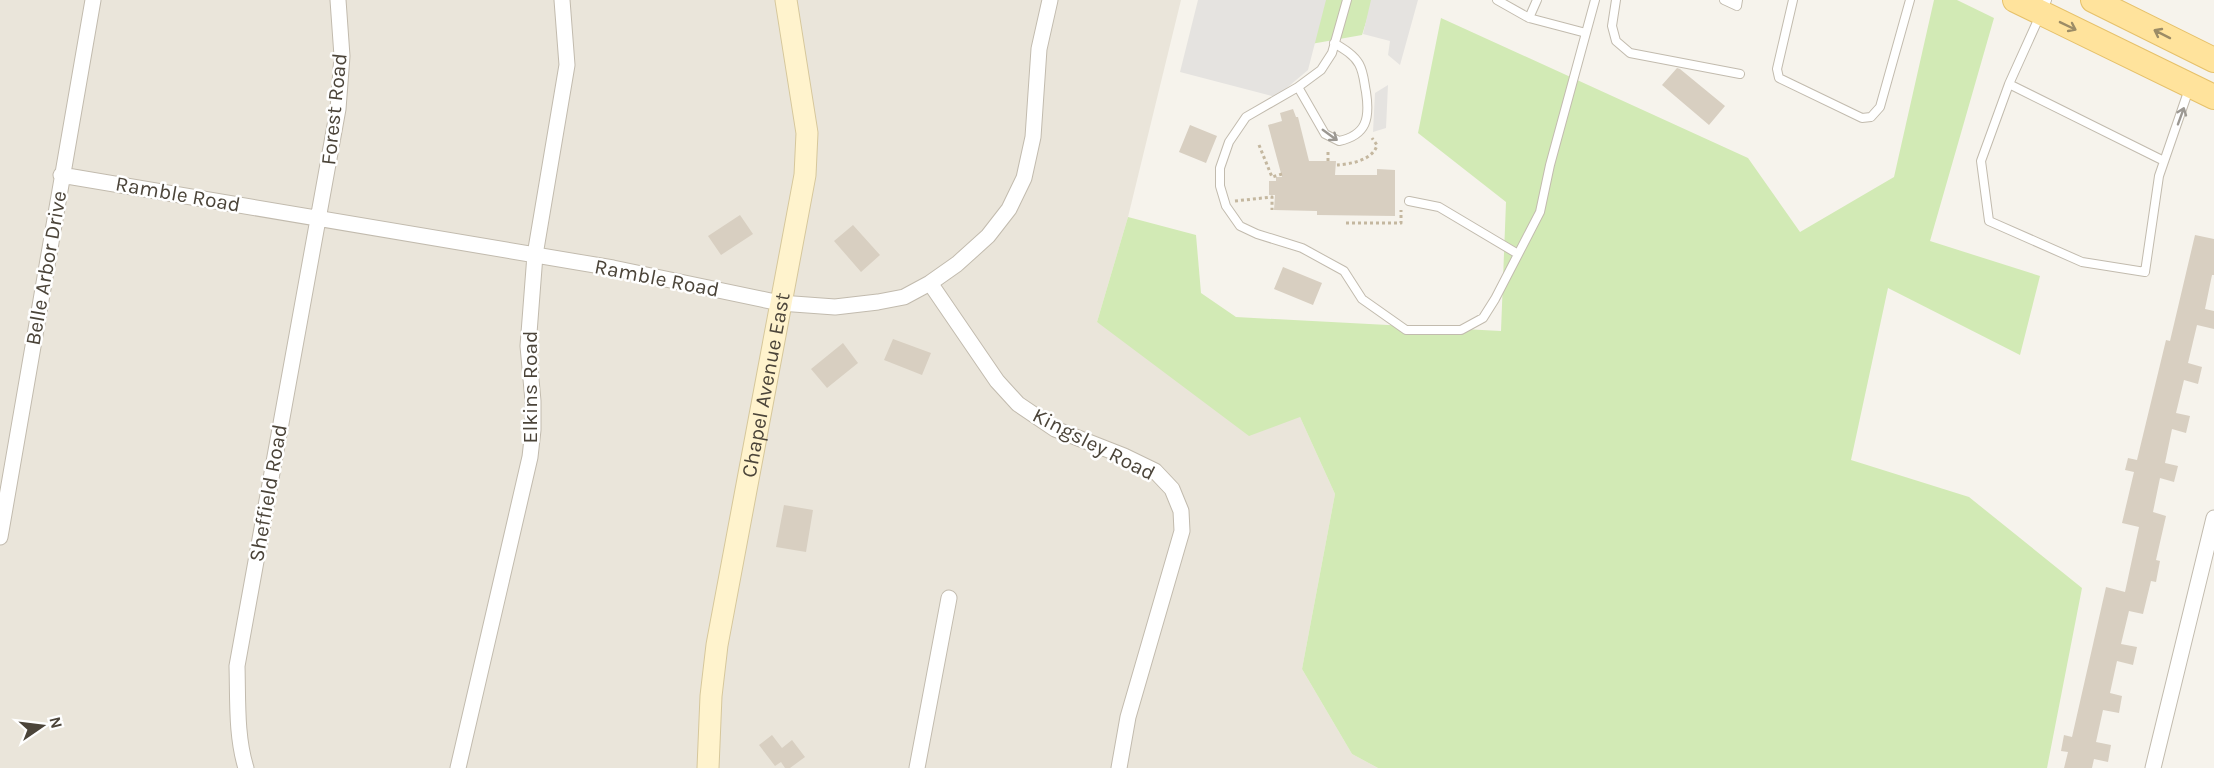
<svg xmlns="http://www.w3.org/2000/svg" width="2214" height="768" font-family="Karla,sans-serif">
<style>
.residential{fill:#eae5da}
.green{fill:#d2eab5}
.parking{fill:#e5e3e0}
.building{fill:#d8cfc1}
.lines{fill:none;stroke-linecap:round;stroke-linejoin:round}
.lane-casing{stroke:#c2bbae;stroke-width:10}
.street-casing{stroke:#c2bbae;stroke-width:17}
.secondary-casing{stroke:#d6c79b;stroke-width:23}
.primary-casing{stroke:#e6c16a;stroke-width:26}
.path{stroke:#c4b79f;stroke-width:3;stroke-dasharray:3 3;stroke-linecap:butt}
.lane{stroke:#fff;stroke-width:8}
.street{stroke:#fff;stroke-width:15}
.secondary{stroke:#fff3cd;stroke-width:21}
.primary{stroke:#ffe39c;stroke-width:24}
.oneway{stroke:#9c8c66}
.oneway2{stroke:#9c9892}
.labels{text-anchor:middle;stroke-width:5;stroke-linejoin:round;paint-order:stroke}
.street-label{font-size:21px;fill:#4b4439;stroke:#fff}
</style>
<rect width="100%" height="100%" fill="#f6f3ec"/>
<path class="residential" d="M0,0h1181l-53,217 -31,105 203,95 35,77 -33,175 50,85 26,14h-1378z"/>
<path class="green" d="M1320,0h53l-11,35 -51,9z
M1934,0h23l37,18 -64,223 110,35 -20,79 -132,-67 -37,172 118,37 113,91 -35,180h-669l-26,-14 -50,-85 33,-175 -35,-77 -51,19 -152,-114 31,-105 68,18 5,58 35,24 265,14 5,-129 -88,-69 23,-115 307,140 52,74 94,-55z"/>
<path class="parking" d="M1198,0h128l-18,70 -32,27 -96,-25z
M1371,0h47l-18,65 -12,-10 2,-14 -27,-7z
M1388,85l-2,43 -13,4 2,-39z"/>
<path class="building" d="M1677,68l3,1 45,37 -16,19 -47,-40z
M1293,109l3,8h2l11,44h27l-1,14h42v-6l18,1v46l-78,-1v-4l-43,-1 1,-15h-6v-14h7v-4h6l-14,-52 14,-4 -2,-8z
M1190,125l27,11 -11,27 -27,-11z
M740,215l13,19 -32,21 -13,-19z
M853,225l27,30 -19,17 -27,-31z
M2195,235l19,4v36h-2l-7,34 9,2v18l-17,-4 -9,38 14,4 -4,17 -14,-4 -8,33 14,3 -4,17 -14,-4 -7,34 13,3 -4,16 -14,-4 -7,34 13,4 -10,44 4,1 -4,21 -5,-1 -8,33 -14,-3 -8,33 16,3 -4,18 -16,-4 -7,32 12,3 -3,17 -16,-3 -7,32 15,3 -3,17 -14,-3 -2,9h-28l4,-16 -7,-1 3,-16 8,2 34,-150 19,5 14,-65 -17,-4 12,-51 -9,-2 3,-12 9,2 29,-120 4,1z
M1283,267l39,16 -9,22 -39,-16z
M893,339l38,14 -9,22 -38,-15z
M843,343l15,20 -31,25 -16,-19z
M784,505l29,5 -7,42 -30,-5z
M772,735l10,13 10,-8 13,17 -15,11h-5l-4,-6 -6,4 -16,-21z"/>
<g class="lines">
<g class="lane-casing">
<path id="lane" d="M1347,0l-15,53 -11,17 -23,17 -52,30 -17,25 -9,26v18l6,20 14,20 17,8 45,14 42,23 18,28 44,31h55l22,-12 12,-19 45,-87 10,-47 45,-165
M1497,0l32,18 57,15
M1616,0l-4,26 4,15 14,12 110,21
M1724,0l13,6 1,-6
M1793,0l-16,69 2,9 83,40 9,-1 9,-10 30,-107
M2047,0l-38,84 -28,77 8,60 93,41 63,10 14,-96 30,-87
M1529,18l8,-18
M2009,84l155,77
M1298,87l27,47 14,7c28,-6 31,-23 27,-49 -2,-9 -2,-19 -7,-28 -5,-9 -15,-15 -25,-21
M1409,201l30,6 79,47"/>
</g>
<g class="street-casing">
<path id="street" d="M61,175l552,93 167,35 55,4 43,-5 26,-5 26,-14 27,-19 31,-28 21,-27 15,-31 9,-41 6,-88 11,-49
M930,283l67,98 21,23 37,25 69,27 31,15 17,18 9,22 1,20 -54,186 -9,51
M0,537l93,-537
M246,768c-10,-32 -8,-68 -9,-102l101,-557 4,-53 -4,-56
M458,768l72,-311 3,-27v-29l-5,-55 7,-91 32,-190 -5,-65
M917,768l32,-170
M2153,768l61,-250"/>
</g>
<g class="secondary-casing">
<g id="secondary">
<path id="s1" d="M708,768l3,-72 6,-51 88,-470 2,-42 -21,-133"/>
</g>
</g>
<g class="primary-casing">
<path id="primary" d="M2015,0l199,97
M2093,0l121,60"/>
</g>
<path class="path" d="M1259,145l13,32 10,-3
M1328,161v-10
M1337,165c14,-1 36,-5 40,-20l-5,-7
M1235,201l37,-4v13
M1346,223h55v-13"/>
<use href="#lane" class="lane"/>
<use href="#street" class="street"/>
<use href="#secondary" class="secondary"/>
<use href="#primary" class="primary"/>
</g>
<defs><path id="oneway-shaft" d="M-6 0H5M1.5-3L5.5 0L1.5 3" fill="none" stroke-width="1.6" stroke-linecap="round" stroke-linejoin="round" transform="scale(1.5)"/></defs>
<g class="oneway">
<use href="#oneway-shaft" transform="translate(2068 26) rotate(26)"/>
<use href="#oneway-shaft" transform="translate(2162 34) rotate(-153)"/>
</g>
<g class="oneway2">
<use href="#oneway-shaft" transform="translate(2181 116) rotate(-70)"/>
<use href="#oneway-shaft" transform="translate(1330 135) rotate(36)"/>
</g>
<g class="labels">
<g class="street-label">
<text transform="translate(334 109) rotate(-84)" y="7">Forest Road</text>
<text transform="translate(178 194) rotate(10)" y="7">Ramble Road</text>
<text transform="translate(46 268) rotate(-80)" y="7">Belle Arbor Drive</text>
<text transform="translate(657 278) rotate(11)" y="7">Ramble Road</text>
<text dy="7" stroke="none"><textPath href="#s1" startOffset="388">Chapel Avenue East</textPath></text>
<text transform="translate(530 387) rotate(-90)" y="7">Elkins Road</text>
<text transform="translate(1094 444) rotate(27)" y="7">Kingsley Road</text>
<text transform="translate(268 493) rotate(-80)" y="7">Sheffield Road</text>
</g>
</g>
<g transform="translate(42 726) rotate(76)" stroke="#ffffff" stroke-width="4.5" paint-order="stroke">
<path d="M0-4.5L10 22L0 15L-10 22Z" fill="#4b4439"/>
<text y="-9" font-size="16" font-weight="bold" text-anchor="middle" fill="#4b4439">N</text>
</g>
</svg>
